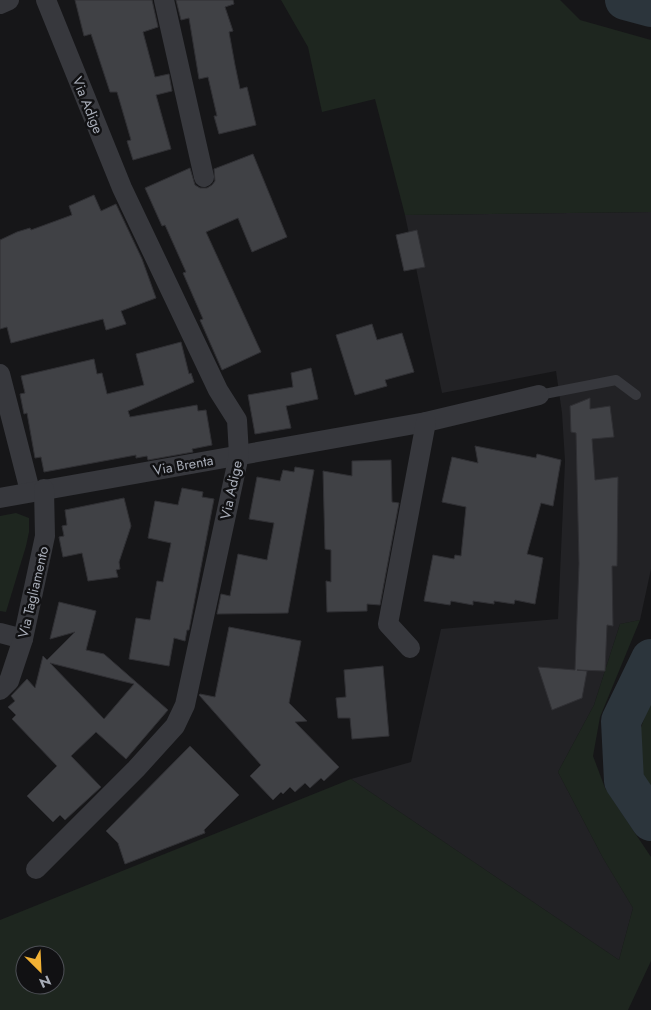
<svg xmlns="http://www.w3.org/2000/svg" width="651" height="1010" font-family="Jost,sans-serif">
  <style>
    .built { fill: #222225 }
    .green { fill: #1e261f; fill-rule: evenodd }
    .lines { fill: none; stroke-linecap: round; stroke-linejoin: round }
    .river { stroke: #2c353c; stroke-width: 40 }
    .building { fill: #404145; stroke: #303034; fill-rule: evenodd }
    .service { stroke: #37383d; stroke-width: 10 }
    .minor { stroke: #37383d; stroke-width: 20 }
    .labels { text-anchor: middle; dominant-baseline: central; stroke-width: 5; stroke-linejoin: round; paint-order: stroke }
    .street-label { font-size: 14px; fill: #a8adb8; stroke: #111113 }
  </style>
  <rect width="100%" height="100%" fill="#161618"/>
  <polygon class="built" points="651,212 651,569 640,620 620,624 594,705 558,772 603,858 633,908 619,960 351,779 411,762 441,629 558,619 565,461 562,413 556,371 442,393 405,215"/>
  <g class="green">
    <polygon points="281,0 560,0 580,20 651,40 651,212 405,215 375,99 322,112 308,47"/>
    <polygon points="16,513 29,518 29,532 26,546 6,612 0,611 0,516"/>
    <path d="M 640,620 L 600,717 L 593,756 L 605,788 L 651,857 L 651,961 L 628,1010 L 0,1010 L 0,920 L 351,779 L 619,960 L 633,908 L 603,858 L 558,772 L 594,705 L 620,624 ZM 25,955 L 55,955 L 55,985 L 25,985 Z"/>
    <polygon points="651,700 651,794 631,755"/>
  </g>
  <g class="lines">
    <g class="river">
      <polyline points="625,0 651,7"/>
      <polyline points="651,659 621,721 624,781 651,821"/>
    </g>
  </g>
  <g class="building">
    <polygon points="75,0 152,0 158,27 143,32 155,77 169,74 172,91 156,95 171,149 133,160 127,141 131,140 117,92 110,92 91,34 84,36"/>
    <polygon points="176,0 233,0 234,4 225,7 233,31 229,32 235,65 240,89 247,87 256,125 219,134 214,116 217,116 208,77 199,79 189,18 181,20"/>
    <polygon points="253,154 287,237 252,252 238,218 206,232 261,352 222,370 200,320 203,319 183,273 186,272 165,225 162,226 145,188 190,168 195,185 200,188 207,188 212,185 215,181 214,169"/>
    <polygon points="94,195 101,211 116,204 142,259 156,298 121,311 126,324 106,330 103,319 11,343 7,327 0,329 0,240 17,232 30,228 31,230 72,215 69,206"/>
    <polygon points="417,230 425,267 404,271 396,235"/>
    <polygon points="372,324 377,340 402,333 414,372 385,380 387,386 355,395 336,335"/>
    <polygon points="181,342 189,374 191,373 194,382 128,411 130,417 197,405 198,411 206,410 212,445 192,449 193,452 148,460 147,456 136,458 136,455 44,472 41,457 35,458 27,413 24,414 20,394 25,393 21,376 94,359 97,374 102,373 107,394 144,385 136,354"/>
    <polygon points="311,368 318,399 286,406 291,428 255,434 248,395 293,387 291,373"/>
    <polygon points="590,398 590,409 610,406 614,437 592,439 595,480 618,477 617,566 612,566 613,626 607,625 605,671 577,670 587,671 582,698 552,710 538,667 575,670 579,564 576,433 571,432 570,406"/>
    <polygon points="475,446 536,458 537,454 561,460 553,506 541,503 527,554 543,558 535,604 515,600 514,604 494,601 494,604 473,601 473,605 451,601 450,605 424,601 433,555 454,559 455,555 461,556 466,507 442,502 452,457 478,463"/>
    <polygon points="391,460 392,502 399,503 380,605 367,604 367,611 327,612 326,581 331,582 331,550 325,549 323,471 352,476 352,461"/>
    <polygon points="295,467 314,470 288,613 217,614 221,594 230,596 238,554 267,560 274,523 249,519 257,477 280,481 283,470 294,472"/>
    <polygon points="182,488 203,492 202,497 214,499 189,630 187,630 185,641 174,638 169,666 129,659 136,618 150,620 157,581 163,582 171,543 148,538 155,501 178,505"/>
    <polygon points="124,498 131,526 119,562 120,569 116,570 118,577 88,581 82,553 63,557 59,537 64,536 62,526 67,525 65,510"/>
    <path d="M 59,602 L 96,611 L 86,650 L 104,654 L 168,710 L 126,759 L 96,732 L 71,756 L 101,787 L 65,820 L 60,815 L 53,822 L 27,796 L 57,766 L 12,719 L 16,715 L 8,707 L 15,701 L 11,696 L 27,679 L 35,688 L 43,656 L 47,660 L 75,632 L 50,639 ZM 50,663 L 134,684 L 104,719 Z"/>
    <polygon points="229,627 301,641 289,703 307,721 295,722 339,767 324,781 321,778 310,788 305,783 295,792 290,787 283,794 281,792 273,800 250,776 261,765 199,695 200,694 215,697"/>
    <polygon points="383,666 389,736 352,739 350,718 338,718 336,698 346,697 344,670"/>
    <polygon points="190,746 239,795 204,830 205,833 125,864 118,843 106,831"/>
  </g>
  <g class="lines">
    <polyline class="service" points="539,395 616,380 636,395"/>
    <g class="minor">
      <polyline points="164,0 204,177"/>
      <polyline points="0,4 9,0"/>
      <polyline points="0,374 30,491"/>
      <polyline points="0,498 426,422 539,395"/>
      <polyline points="0,633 23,639"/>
      <polyline points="410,648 388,624 426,422"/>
      <polyline points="0,690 9,681 23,639 45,536 44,489"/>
      <polyline points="36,869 136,769 175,726 185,705 239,455 237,420 218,390 122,188 46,0"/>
    </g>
  </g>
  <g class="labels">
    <g class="street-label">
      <text transform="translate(88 105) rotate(68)">Via Adige</text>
      <text transform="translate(183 465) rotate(-10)">Via Brenta</text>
      <text transform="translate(231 490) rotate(-78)">Via Adige</text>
      <text transform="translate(33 592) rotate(-77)">Via Tagliamento</text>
    </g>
  </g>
  <g transform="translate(40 970) rotate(156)"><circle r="24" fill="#111113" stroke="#4d4f55"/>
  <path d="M0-4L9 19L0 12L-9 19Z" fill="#f2b134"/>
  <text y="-8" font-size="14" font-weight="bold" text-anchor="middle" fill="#a8adb8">N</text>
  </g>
</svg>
